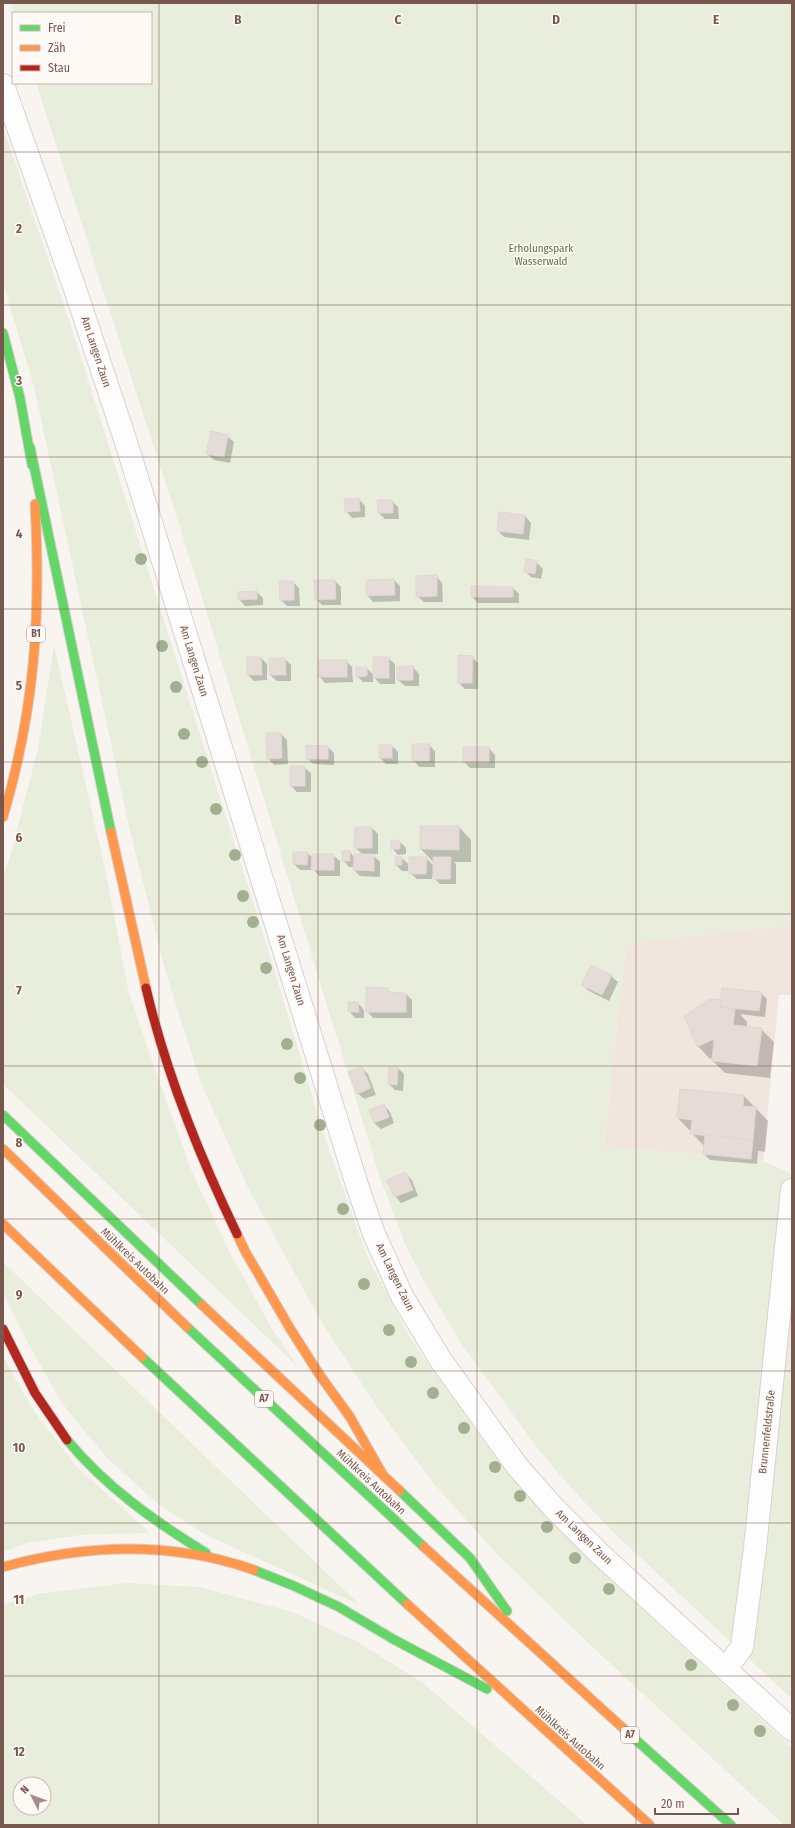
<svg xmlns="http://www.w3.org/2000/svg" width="795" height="1828" font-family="'Fira Sans Condensed',sans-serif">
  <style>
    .residential { fill: #f1e6de }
    .green { fill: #e9eedc; fill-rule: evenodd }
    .shadow { fill: #0003 }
    .building { fill: #e5dcd7; stroke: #e1d7d2 }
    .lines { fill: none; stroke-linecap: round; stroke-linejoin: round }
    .street-casing { stroke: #d8d1ce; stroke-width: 24 }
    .fast-casing { stroke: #dad0cc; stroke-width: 11 }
    .slow-casing { stroke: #dad0cc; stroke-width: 11 }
    .jam-casing { stroke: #dad0cc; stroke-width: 11 }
    .street { stroke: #fefdfd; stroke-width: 22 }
    .fast { stroke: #63d668; stroke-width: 9 }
    .slow { stroke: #ff974d; stroke-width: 9 }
    .jam { stroke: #b3261e; stroke-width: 9 }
    .tree { fill: #a2af91 }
    .grid { fill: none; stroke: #78574f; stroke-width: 1; stroke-opacity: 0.55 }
    .labels { text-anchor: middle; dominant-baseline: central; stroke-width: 3; stroke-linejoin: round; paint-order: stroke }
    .shield { fill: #fef9f4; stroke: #a08880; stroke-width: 1 }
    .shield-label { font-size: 10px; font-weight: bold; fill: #78574f }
    .park-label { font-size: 11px; fill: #5b7744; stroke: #fef9f4 }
    .street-label { font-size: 11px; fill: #78574f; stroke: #fef9f4 }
    .grid-label { font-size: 13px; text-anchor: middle; font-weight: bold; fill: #78574f; stroke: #fef9f4; stroke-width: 3; stroke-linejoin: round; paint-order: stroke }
  </style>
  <rect width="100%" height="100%" fill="#f8f4f0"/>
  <polygon class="residential" points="792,925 792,995 779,995 763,1161 604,1146 626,943"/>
  <g class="green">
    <polygon points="11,3 792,3 792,925 626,943 604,1146 763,1161 792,1174 792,1699 616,1535 571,1488 539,1450 462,1345 426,1285 406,1246 380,1178 193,568 36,83 151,83 151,13 14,13"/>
    <polygon points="3,127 70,323 270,956 322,1129 367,1256 412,1341 489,1448 553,1524 617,1586 792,1748 792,1825 784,1825 584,1639 498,1555 434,1484 377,1407 322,1323 249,1190 201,1083 165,970 129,827 34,387 3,283"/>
    <polygon points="54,645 106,873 128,989 157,1075 192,1172 230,1253 271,1327 297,1366 3,1084 3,875 9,860 38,749"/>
    <polygon points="3,1262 360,1605 204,1534 158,1504 105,1456 62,1403 29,1345 3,1294"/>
    <polygon points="3,1356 33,1410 77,1467 150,1533 80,1535 27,1543 3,1552"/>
    <path d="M 127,1583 L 200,1587 L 292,1612 L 356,1641 L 423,1683 L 587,1825 L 3,1825 L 3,1605 L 38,1594 ZM 20,1784 L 44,1784 L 44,1808 L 20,1808 Z"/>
  </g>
  <g class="shadow">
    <polygon points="227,436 234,442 230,463 214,460 207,454"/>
    <polygon points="359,499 365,506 365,517 352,518 346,511"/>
    <polygon points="378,501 392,501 398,507 399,519 385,519 379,513"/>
    <polygon points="500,514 525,516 531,523 529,540 504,537 498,531"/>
    <polygon points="536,562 543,569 541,579 531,577 525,571"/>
    <polygon points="436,576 442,583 443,602 424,602 417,596"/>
    <polygon points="394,580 400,586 400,601 373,602 367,595"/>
    <polygon points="335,581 341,587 341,605 322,605 316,599"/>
    <polygon points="293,582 299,588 300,606 287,606 281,600"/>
    <polygon points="513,588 519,594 519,603 478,603 472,597"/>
    <polygon points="257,592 263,598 263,605 245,606 239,599"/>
    <polygon points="472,657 478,663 478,689 465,689 459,683"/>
    <polygon points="261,658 267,664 267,680 254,681 248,675"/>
    <polygon points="388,658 395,664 395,684 380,684 373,676 373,682 363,682 357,676 366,668 374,675"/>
    <polygon points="285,659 291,665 291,681 277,681 270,675 270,660"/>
    <polygon points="346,661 352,667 353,682 325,683 319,676"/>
    <polygon points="413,667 419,674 419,686 405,686 398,680"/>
    <polygon points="281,734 287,740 288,764 274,765 268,758"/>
    <polygon points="429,745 435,751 435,767 419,767 413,760"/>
    <polygon points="392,746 398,752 398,764 386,764 380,758"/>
    <polygon points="328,747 334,753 334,765 313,764 307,758"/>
    <polygon points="489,748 495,755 495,768 470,768 464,762"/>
    <polygon points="304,767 311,773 311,792 297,792 291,786"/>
    <polygon points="421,827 459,827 471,840 471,862 454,862 456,864 456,884 440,884 432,876 432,879 417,879 410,873 426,858 434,866 433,862 421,849"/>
    <polygon points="372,828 378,834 378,854 372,854 380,862 380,877 360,876 354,870 354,867 349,867 343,860 343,852 350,852 354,857 363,855 355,847"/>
    <polygon points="400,842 406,848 406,854 398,855 392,848"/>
    <polygon points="307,853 313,858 333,855 340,861 340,876 319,876 314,870 300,870 294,864"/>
    <polygon points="402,858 408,864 408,871 402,871 396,865"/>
    <polygon points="611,976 618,982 609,1001 589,991 582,985"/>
    <polygon points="387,989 392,994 406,994 412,1000 412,1018 373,1018 367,1011"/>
    <polygon points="761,993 767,999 765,1017 740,1014 747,1022 747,1028 761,1029 774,1042 770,1078 725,1073 713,1061 713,1058 710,1059 698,1046 720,1001"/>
    <polygon points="358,1003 364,1010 364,1018 355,1018 349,1011"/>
    <polygon points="362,1068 368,1074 376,1095 364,1099 357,1093"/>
    <polygon points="390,1068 398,1068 404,1074 403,1091 395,1090 389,1084"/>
    <polygon points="744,1096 768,1121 765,1152 758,1151 757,1164 710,1160 704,1154 704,1146 678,1118"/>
    <polygon points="384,1105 390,1112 394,1123 381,1129 374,1123"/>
    <polygon points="406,1174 412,1180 418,1196 401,1203 395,1196"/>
  </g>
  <g class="building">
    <polygon points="211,431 228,435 224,457 206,454"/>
    <polygon points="359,498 360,511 345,512 344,499"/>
    <polygon points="377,500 393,500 393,513 378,513"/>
    <polygon points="499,512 525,515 523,534 497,531"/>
    <polygon points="526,559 537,561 535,574 524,572"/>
    <polygon points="437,575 437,596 416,597 416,576"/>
    <polygon points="394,579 395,595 366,596 366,580"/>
    <polygon points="314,580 335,580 336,599 315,600"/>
    <polygon points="279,581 294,581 294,600 280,600"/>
    <polygon points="471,586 513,587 513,597 471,597"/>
    <polygon points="257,591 257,599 238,600 238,592"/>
    <polygon points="458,655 473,656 472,683 458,683"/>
    <polygon points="247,657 261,657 262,675 247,675"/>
    <rect x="373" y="657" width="16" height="21"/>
    <polygon points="285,658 286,675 270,675 269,659"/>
    <rect x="318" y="660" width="29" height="17"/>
    <polygon points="413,666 413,680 397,680 397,667"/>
    <polygon points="356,667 367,667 367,676 356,677"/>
    <polygon points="266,733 281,733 282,758 267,759"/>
    <polygon points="412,744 430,744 429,761 412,761"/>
    <polygon points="306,745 328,746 328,759 306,759"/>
    <rect x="379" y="745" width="13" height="13"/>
    <rect x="463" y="747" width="26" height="15"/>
    <rect x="290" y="766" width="15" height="20"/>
    <polygon points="420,826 459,826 459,850 420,849"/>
    <polygon points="355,827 372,827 372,848 354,848"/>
    <polygon points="391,840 400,841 400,849 391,849"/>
    <rect x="342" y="851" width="8" height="10"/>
    <polygon points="293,852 308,852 307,865 293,864"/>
    <polygon points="312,854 334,854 334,870 311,870"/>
    <polygon points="354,854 374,854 374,871 353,870"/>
    <polygon points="395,856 402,857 402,865 395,865"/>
    <polygon points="409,857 427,857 426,874 409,874"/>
    <polygon points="433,857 451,857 450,879 433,879"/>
    <polygon points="591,965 612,975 602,995 581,985"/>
    <polygon points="366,987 388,988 387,1012 366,1012"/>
    <polygon points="722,988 762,992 759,1011 720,1007"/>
    <polygon points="387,992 406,993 406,1012 387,1012"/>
    <polygon points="710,999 721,1000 720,1007 735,1009 733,1025 762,1028 757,1066 712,1061 714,1039 697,1047 684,1016"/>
    <polygon points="348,1002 358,1002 359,1012 348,1012"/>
    <polygon points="362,1067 371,1088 357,1094 348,1072"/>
    <polygon points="389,1067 398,1067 397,1085 388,1084"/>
    <polygon points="680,1089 744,1095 743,1106 756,1107 753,1140 690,1134 692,1120 677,1118"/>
    <polygon points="384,1104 389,1117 374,1123 369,1110"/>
    <polygon points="705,1135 753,1140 751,1159 703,1154"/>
    <polygon points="406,1172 413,1190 394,1197 387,1180"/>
  </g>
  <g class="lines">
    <defs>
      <g id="street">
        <polyline points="3,85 74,286 125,439 357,1185 374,1234 402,1296 440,1359 517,1466 553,1507 600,1554 792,1730"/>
        <polyline points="727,1668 742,1647 755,1548 792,1190"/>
      </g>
      <g id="fast">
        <polyline points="3,333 20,398 32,465"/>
        <polyline points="30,447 111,832"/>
        <polyline points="3,1115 202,1305"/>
        <polyline points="187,1327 424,1547"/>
        <polyline points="142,1357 407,1604"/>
        <path d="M 67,1440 C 106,1487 154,1521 206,1553"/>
        <polyline points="400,1491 470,1558 507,1611"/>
        <polyline points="254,1570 294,1586 339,1607 393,1639 487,1689"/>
        <polyline points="635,1739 731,1825"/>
      </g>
      <g id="slow">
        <path d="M 3,817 C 35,709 41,616 35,504"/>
        <polyline points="111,832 146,988"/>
        <polyline points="3,1149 187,1327"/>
        <polyline points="3,1224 142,1357"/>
        <polyline points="237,1234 245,1251 291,1330 319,1374 350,1417 383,1475"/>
        <polyline points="202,1305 400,1491"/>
        <polyline points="424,1547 635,1739"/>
        <path d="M 3,1567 C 87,1544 171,1541 254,1570"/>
        <polyline points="407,1604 650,1825"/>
      </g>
      <g id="jam">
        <path d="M 146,988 C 166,1074 199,1155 237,1234"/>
        <polyline points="3,1329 35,1393 67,1440"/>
      </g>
    </defs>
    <use href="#street" class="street-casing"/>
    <use href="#fast" class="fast-casing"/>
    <use href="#slow" class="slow-casing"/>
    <use href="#jam" class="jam-casing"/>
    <use href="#street" class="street"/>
    <use href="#fast" class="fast"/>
    <use href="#slow" class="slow"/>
    <use href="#jam" class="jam"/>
  </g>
  <g class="tree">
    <circle cx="141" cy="559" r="6"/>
    <circle cx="162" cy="646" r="6"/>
    <circle cx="176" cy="687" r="6"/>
    <circle cx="184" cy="734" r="6"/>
    <circle cx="202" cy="762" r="6"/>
    <circle cx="216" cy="809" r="6"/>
    <circle cx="235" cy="855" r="6"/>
    <circle cx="243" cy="896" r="6"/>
    <circle cx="253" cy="922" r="6"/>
    <circle cx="266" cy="968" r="6"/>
    <circle cx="287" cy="1044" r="6"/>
    <circle cx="300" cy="1078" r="6"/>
    <circle cx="320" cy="1125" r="6"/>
    <circle cx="343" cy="1209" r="6"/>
    <circle cx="364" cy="1284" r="6"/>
    <circle cx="389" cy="1330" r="6"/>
    <circle cx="411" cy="1362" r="6"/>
    <circle cx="433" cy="1393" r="6"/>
    <circle cx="464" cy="1428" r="6"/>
    <circle cx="495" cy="1467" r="6"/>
    <circle cx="520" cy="1496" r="6"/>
    <circle cx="547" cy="1527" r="6"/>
    <circle cx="575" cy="1558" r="6"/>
    <circle cx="609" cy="1589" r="6"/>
    <circle cx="691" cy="1665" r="6"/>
    <circle cx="733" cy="1705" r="6"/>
    <circle cx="760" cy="1731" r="6"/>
  </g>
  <path class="grid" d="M 159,3 L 159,1825M 318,3 L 318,1825M 477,3 L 477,1825M 636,3 L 636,1825M 3,152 L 792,152M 3,305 L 792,305M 3,457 L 792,457M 3,609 L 792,609M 3,762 L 792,762M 3,914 L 792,914M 3,1066 L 792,1066M 3,1219 L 792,1219M 3,1371 L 792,1371M 3,1523 L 792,1523M 3,1676 L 792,1676"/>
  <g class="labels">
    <g class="shield">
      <rect x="27" y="626" width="18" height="16" rx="3"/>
      <rect x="255" y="1391" width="18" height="16" rx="3"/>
      <rect x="621" y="1727" width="18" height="16" rx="3"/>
    </g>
    <g class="shield-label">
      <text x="36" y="634">B1</text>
      <text x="264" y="1399">A7</text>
      <text x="630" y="1735">A7</text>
    </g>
    <g class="park-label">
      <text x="541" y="248">Erholungspark<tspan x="541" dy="13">Wasserwald</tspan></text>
    </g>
    <g class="street-label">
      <text transform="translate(96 352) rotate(72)">Am Langen Zaun</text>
      <text transform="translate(194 661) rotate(73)">Am Langen Zaun</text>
      <text transform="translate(291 970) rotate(73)">Am Langen Zaun</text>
      <text transform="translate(135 1261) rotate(44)">Mühlkreis Autobahn</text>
      <text transform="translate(395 1277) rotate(64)">Am Langen Zaun</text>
      <text transform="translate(767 1432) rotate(-84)">Brunnenfeldstraße</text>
      <text transform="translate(371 1482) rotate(43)">Mühlkreis Autobahn</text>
      <text transform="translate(584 1537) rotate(44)">Am Langen Zaun</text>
      <text transform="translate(570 1738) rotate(42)">Mühlkreis Autobahn</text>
    </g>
  </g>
  <g class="grid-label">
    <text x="238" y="24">B</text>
    <text x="398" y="24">C</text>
    <text x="556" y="24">D</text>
    <text x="716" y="24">E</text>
    <text x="19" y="233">2</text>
    <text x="19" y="385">3</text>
    <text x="19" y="538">4</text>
    <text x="19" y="690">5</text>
    <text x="19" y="842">6</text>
    <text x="19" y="995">7</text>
    <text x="19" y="1147">8</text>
    <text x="19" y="1299">9</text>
    <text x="19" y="1452">10</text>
    <text x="19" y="1604">11</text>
    <text x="19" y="1756">12</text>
  </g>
  <rect width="795" height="1828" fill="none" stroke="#78574f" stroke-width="8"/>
  <rect x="12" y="12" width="140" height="72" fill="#fef9f4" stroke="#c8b8b2"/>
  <rect x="20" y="25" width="20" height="6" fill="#63d668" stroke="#c8b8b2"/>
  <text x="48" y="32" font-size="12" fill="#78574f">Frei</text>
  <rect x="20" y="45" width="20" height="6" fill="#ff974d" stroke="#c8b8b2"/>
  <text x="48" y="52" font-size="12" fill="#78574f">Zäh</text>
  <rect x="20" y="65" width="20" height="6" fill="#b3261e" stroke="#c8b8b2"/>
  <text x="48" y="72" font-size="12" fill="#78574f">Stau</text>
  <g transform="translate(32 1796) rotate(312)"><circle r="19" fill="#fef9f4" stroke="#c8b8b2"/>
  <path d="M0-3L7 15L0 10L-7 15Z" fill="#a58e87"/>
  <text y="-6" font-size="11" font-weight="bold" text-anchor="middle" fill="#78574f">N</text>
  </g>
  <path d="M655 1808v6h83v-6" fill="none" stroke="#78574f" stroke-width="2"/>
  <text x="661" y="1808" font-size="12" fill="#78574f" stroke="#fef9f4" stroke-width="3" paint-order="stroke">20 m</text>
</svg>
